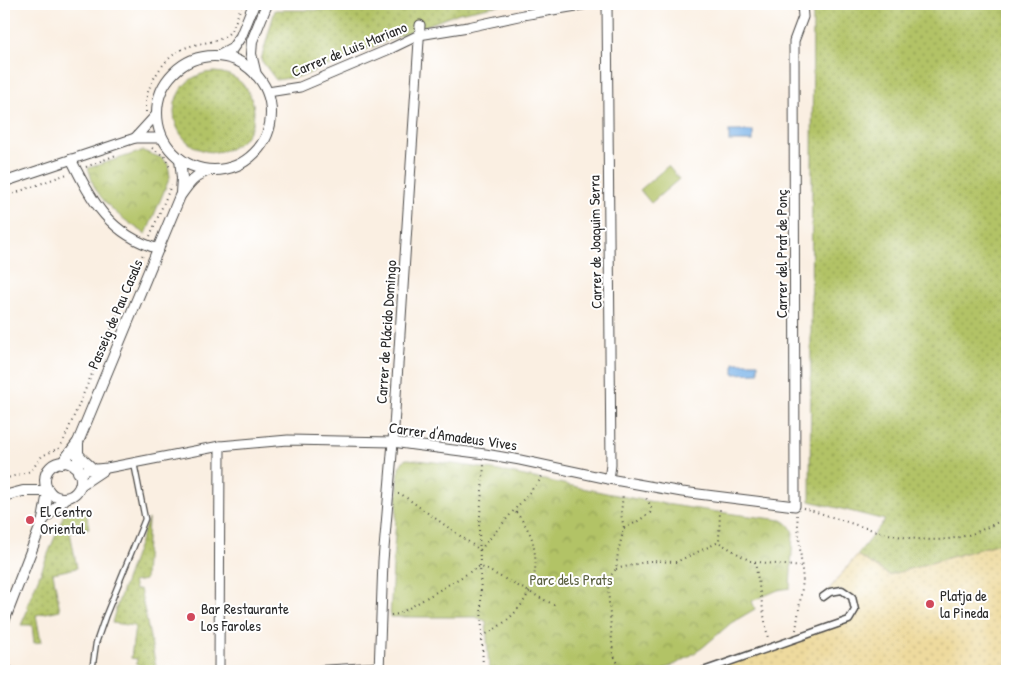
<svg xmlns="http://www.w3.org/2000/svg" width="1011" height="675" font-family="'Patrick Hand',sans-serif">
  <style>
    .grass { fill: url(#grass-dots); stroke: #6e7748 }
    .sand { fill: url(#sand-dots); stroke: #8c8264 }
    .park { fill: url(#park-crowns); stroke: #6e7748 }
    .pitch { fill: #b2c366; stroke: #6e7748 }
    .water { fill: #77b1e8; stroke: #516e8a }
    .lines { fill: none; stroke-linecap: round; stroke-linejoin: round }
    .service-casing { stroke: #4a4846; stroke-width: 7 }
    .pedestrian-casing { stroke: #4a4846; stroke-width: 9 }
    .minor-casing { stroke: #4a4846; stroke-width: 11 }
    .tertiary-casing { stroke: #4a4846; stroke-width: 12 }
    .path { stroke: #4a4846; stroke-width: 2; stroke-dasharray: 1 4; stroke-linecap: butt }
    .service { stroke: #fff; stroke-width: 4.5 }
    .pedestrian { stroke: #fff; stroke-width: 6 }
    .minor { stroke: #fff; stroke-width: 9 }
    .tertiary { stroke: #fff; stroke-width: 10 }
    .poi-dot { fill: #d1495b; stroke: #fff; stroke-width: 2 }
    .labels { text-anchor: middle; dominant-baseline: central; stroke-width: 4; stroke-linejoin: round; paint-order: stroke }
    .street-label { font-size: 15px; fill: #2b2b2b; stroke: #fff }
    .poi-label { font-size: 15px; fill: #2b2b2b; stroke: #fff; text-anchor: start }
    .park-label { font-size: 15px; fill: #5a6040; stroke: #fff }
  </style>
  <defs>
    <pattern id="grass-dots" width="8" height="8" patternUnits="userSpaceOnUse" patternTransform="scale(1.25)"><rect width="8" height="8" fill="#b2c366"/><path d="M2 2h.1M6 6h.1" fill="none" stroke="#919f54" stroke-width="1.8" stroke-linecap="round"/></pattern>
    <pattern id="sand-dots" width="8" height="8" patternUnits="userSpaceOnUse" patternTransform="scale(1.25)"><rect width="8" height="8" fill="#eeda9e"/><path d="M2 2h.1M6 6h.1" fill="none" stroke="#cb8" stroke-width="1.8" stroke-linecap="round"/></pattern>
    <pattern id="park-crowns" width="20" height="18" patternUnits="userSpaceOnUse" patternTransform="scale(1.25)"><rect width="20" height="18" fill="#b2c366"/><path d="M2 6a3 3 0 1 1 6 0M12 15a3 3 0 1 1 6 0" fill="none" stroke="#919f54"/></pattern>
  </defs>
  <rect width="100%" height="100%" fill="#fff"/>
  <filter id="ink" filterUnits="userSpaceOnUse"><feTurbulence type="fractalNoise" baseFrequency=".02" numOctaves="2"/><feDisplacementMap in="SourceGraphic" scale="10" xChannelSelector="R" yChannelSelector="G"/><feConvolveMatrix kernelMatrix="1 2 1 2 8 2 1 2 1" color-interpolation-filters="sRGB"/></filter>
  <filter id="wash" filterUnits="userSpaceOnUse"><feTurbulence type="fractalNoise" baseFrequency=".0096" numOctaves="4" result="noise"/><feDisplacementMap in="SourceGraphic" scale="20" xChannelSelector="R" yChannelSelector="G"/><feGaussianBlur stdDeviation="1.12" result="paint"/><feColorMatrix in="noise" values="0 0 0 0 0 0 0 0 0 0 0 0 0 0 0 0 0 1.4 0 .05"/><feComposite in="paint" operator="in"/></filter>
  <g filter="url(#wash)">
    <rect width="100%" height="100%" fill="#faefe2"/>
    <g class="grass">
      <polygon points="335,4 504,4 459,13 404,34 303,76 276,80 261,60 275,10 335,10"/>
      <polygon points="813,4 1007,4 1007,541 889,575 857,555 885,520 810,501"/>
      <circle cx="214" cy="112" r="40"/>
      <polygon points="85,507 89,528 70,532 77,568 53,573 60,610 36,615 41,642 34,643 32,625 21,625 28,609 27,606 65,512"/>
      <polygon points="148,519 145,580 133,582 135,590 140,589 157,671 137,664 137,659 131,658 135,626 112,623 116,608"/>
    </g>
    <polygon class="sand" points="1007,541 1007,671 703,671 849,620 855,610 851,597 842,590 823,597 857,555 889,575"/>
    <g class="park">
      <path d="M 143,151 L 162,158 L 168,164 L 170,177 L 146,234 C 127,222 109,210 96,190 C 92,184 91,175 88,168 Z"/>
      <path d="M 407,459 C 419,460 432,462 445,463 C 499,469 552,482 606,493 C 664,505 723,513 782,520 C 788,523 791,527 793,533 L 790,588 L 778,590 L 752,601 L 755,609 L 731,623 L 702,648 L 682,661 L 660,671 L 489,671 L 486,621 L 476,617 L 390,617 L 399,467 L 404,460 Z"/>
    </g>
    <polygon class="pitch" points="668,166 679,179 651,203 640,190"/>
    <g class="water">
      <rect x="729" y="131" width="24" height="10"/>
      <polygon points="734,363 758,363 758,373 734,374"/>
    </g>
  </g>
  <g filter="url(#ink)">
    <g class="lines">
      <defs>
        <polyline id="service" points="92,671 96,643 105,617 145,519 134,463"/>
        <polyline id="pedestrian" points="703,671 849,620 855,610 852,597 842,590 830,592 823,597"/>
        <g id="minor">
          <polyline points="607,4 611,465 609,479"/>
          <polyline points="268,92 300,87 392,48 419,35 468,27 523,15 588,4"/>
          <polyline points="156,115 135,138 162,138"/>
          <path d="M 71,159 C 92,202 110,235 159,249"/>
          <polyline points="4,182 135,138"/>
          <polyline points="77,452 83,459 95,470"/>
          <polyline points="80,474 86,470 107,468 220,446 288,440 393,442 414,445 485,454 520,460 609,479 682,492 795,506 794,41 803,17 802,4"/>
          <polyline points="80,486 104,470"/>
          <polyline points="4,669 9,671"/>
          <polyline points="219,671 220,446"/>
          <polyline points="310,671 379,667"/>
          <polyline points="379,671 383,561 393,442 420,25"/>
        </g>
        <g id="tertiary">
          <circle cx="214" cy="113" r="57"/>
          <polyline points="219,56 232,49 241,36 254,4"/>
          <polyline points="256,75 251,54 252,41 267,4"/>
          <polyline points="180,159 182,178 181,193"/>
          <polyline points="78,442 78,472"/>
          <circle cx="63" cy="480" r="18"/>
          <path d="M 62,463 L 78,442 L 180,196 C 189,183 194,176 209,170"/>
          <polyline points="4,496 23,491 49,491"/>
          <polyline points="43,520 66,498"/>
          <polyline points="4,621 43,520 47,498 50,493"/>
        </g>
      </defs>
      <use href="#service" class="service-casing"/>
      <use href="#pedestrian" class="pedestrian-casing"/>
      <use href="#minor" class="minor-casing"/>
      <use href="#tertiary" class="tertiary-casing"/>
      <g class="path">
        <path d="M 146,112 C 146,104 146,96 149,89 C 157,69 172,50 194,45 C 206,42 217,42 227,35 C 235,28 238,13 242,4"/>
        <polyline points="152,148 165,157 170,168"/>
        <polyline points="86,167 116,155"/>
        <polyline points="4,197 67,174"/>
        <polyline points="150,236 168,193 171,185"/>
        <polyline points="4,479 31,471 42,456 59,448 63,442 143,254"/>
        <polyline points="398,494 401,494 480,550 540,480 542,476"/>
        <path d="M 803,508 C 856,523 913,551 968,535 C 982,531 995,523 1007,518"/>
        <path d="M 624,528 L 635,523 L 650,513 C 653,508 649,503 646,498"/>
        <polyline points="720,543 750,561 802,567"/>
        <polyline points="755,562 768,639"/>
        <polyline points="616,569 649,561 676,562 719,542 720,509"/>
        <polyline points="391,615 399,614 480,566 556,606"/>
        <polyline points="796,630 803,581 797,515"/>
        <path d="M 482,636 C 514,621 539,592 535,555 C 534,547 533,539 529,532 C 525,524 520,517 514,510"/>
        <polyline points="483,671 479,528 484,465"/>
        <polyline points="606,671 619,667"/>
        <polyline points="622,671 613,654 609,603 608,579 616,569 618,552 624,528 621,514 623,494"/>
      </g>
      <use href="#service" class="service"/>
      <use href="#pedestrian" class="pedestrian"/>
      <use href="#minor" class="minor"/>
      <use href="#tertiary" class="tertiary"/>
    </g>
  </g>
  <g class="poi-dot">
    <circle cx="30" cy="520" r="5"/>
    <circle cx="930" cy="604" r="5"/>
    <circle cx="191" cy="617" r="5"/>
  </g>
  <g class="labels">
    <g class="street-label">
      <text transform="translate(349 49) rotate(-22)">Carrer de Luis Mariano</text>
      <text transform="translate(595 242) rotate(-91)">Carrer de Joaquim Serra</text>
      <text transform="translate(781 254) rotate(-90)">Carrer del Prat de Ponç</text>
      <text transform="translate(115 314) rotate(-67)">Passeig de Pau Casals</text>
      <text transform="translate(386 332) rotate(-86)">Carrer de Plácido Domingo</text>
      <text transform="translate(453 436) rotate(8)">Carrer d'Amadeus Vives</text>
    </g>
    <g class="poi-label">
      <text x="40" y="511">El Centro<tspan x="40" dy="17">Oriental</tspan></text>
      <text x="940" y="595">Platja de<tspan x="940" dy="17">la Pineda</tspan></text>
      <text x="201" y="608">Bar Restaurante<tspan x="201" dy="17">Los Faroles</tspan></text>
    </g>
    <g class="park-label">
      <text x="571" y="579">Parc dels Prats</text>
    </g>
  </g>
  <rect width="1011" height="675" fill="none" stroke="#fff" stroke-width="20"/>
</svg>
